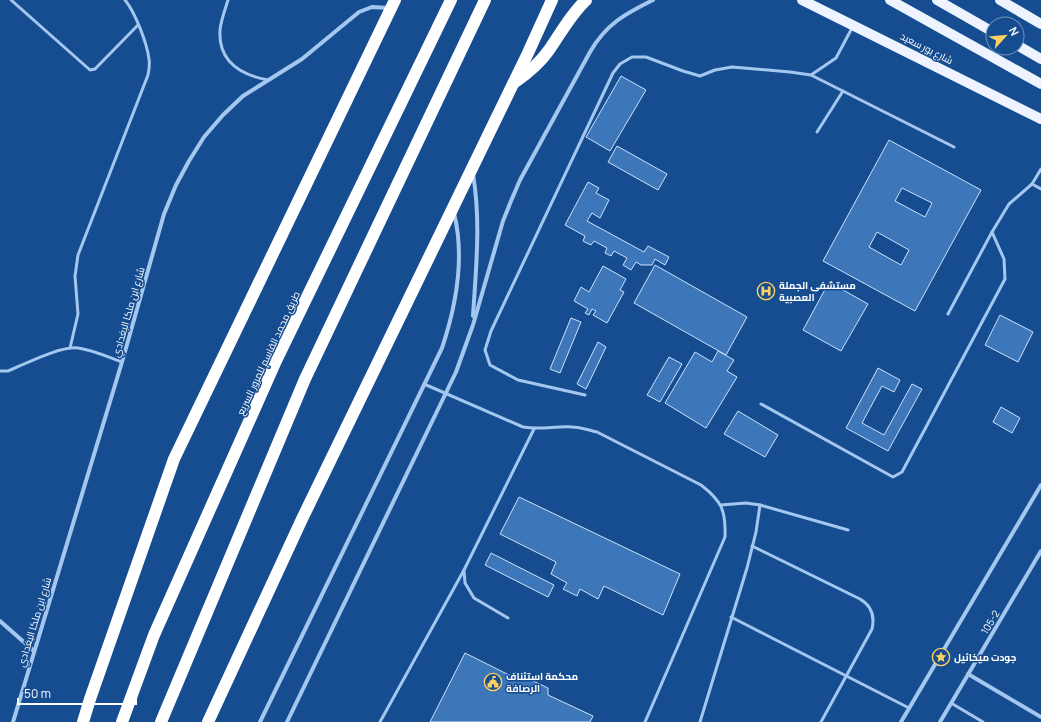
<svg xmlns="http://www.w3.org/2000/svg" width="1041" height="722" font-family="Manrope,Cairo,sans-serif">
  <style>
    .building { fill: #3e77b9; stroke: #cbe1fc; fill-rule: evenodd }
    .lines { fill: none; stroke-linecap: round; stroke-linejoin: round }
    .lane { stroke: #a4c7f0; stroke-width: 3 }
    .street { stroke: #a4c7f0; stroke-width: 4 }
    .primary { stroke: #edf4ff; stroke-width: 10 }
    .highway { stroke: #fff; stroke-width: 12 }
    .labels { text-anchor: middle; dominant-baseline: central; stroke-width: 3; stroke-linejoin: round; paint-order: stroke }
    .street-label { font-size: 10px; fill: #fff; stroke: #164d91 }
    .poi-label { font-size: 10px; font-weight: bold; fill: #fff; stroke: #164d91; text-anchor: start }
  </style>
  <rect width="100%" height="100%" fill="#164d91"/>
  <g class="building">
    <polygon points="621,76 646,90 610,151 586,137"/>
    <path d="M 889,140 L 981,190 L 915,311 L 823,261 ZM 902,188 L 932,203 L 925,217 L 895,201 ZM 877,232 L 909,250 L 901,265 L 869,247 Z"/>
    <polygon points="617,146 667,174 658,190 608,162"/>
    <polygon points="588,182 599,188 596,193 609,200 600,218 592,213 587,221 644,252 648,246 669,257 665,265 655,259 652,265 641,265 636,262 631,270 623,265 627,258 614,251 611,256 605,253 607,248 594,241 591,245 583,241 585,236 565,225"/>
    <polygon points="655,265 747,317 726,355 634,303"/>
    <polygon points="603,266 626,279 620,290 624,292 607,323 593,315 596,311 592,309 589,315 585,313 588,309 574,301 581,287 589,292"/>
    <polygon points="829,282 868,304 841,351 803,330"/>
    <polygon points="1000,315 1033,332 1018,362 985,345"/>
    <polygon points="571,318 581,322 560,373 550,369"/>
    <polygon points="598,342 606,347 586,389 577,384"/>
    <polygon points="718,351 734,360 727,371 737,377 706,428 665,403 695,352 712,362"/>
    <polygon points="669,357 682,364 660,402 647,395"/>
    <polygon points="878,368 900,380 894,392 882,386 862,423 884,435 912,384 922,389 888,451 846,428"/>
    <polygon points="1001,407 1020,418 1012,433 993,422"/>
    <polygon points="738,411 778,435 765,457 724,434"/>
    <polygon points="519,497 680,574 663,615 604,586 598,599 580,589 577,596 563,589 567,583 551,574 556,562 500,534"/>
    <polygon points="491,553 554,585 548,597 485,565"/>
    <polygon points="465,653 511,676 514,672 548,688 548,695 593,716 590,722 430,722"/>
  </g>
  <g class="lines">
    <g class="lane">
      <polyline points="11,0 90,70 95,69 138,25"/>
      <path d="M 228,0 C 225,10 221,20 220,30 C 218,62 241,75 268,80"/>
      <polyline points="811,75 954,147"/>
      <polyline points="817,132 843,91"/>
      <polyline points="1032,184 1041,189"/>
      <polyline points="948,314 992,232 1009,204 1032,184 1041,169"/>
      <path d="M 70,348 L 78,314 L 75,276 L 78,255 L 148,75 C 149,70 150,64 149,59 C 147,43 135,12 125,0"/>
      <path d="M 0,371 L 8,371 C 25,364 60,346 78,348 C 93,350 108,357 122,362"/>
      <path d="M 424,384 L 523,427 C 540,430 555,426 572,427 C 580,427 588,430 597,432 L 701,485 C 722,501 726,511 725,537 L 645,722"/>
      <polyline points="585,395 518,380 490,365 485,350 491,331 613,73 620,64 632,57 646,57 683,71 700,76 715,70 732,67 790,72 811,75 836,58 852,28"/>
      <polyline points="761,404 893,477 902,472 1005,279 1004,259 992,232"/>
      <polyline points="721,505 746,503 760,505 848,530"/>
      <path d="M 752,546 L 860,599 C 872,606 875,616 872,629 L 821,722"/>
      <polyline points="731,617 909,708"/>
      <polyline points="508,618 474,598 465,583 464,570 534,429"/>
      <polyline points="951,703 983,722"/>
      <polyline points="380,722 464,570"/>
      <polyline points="700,722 747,568 756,532 760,505"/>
    </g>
    <g class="street">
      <path d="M 473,316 C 476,269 481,221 473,174"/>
      <polyline points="0,621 34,651"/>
      <polyline points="968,674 1041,717"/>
      <polyline points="13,722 122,362 164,214 176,185 189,161 204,137 223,115 243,96 302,59 359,12 372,7 389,8"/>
      <path d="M 260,722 L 442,348 C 456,306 465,257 454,213"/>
      <path d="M 287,722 L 456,372 L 473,325 L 503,221 L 511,201 L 520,180 L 590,52 C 606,24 625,14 653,0"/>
      <polyline points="901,722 1041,485"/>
      <polyline points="940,722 1041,551"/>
    </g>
    <g class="primary">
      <polyline points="802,0 1041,119"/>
      <polyline points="890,0 1041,84"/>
      <polyline points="937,0 993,32"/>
      <polyline points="1000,0 1041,24"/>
      <polyline points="1017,45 1041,59"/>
    </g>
    <g class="highway">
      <path d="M 515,82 C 528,73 540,63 549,50 C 561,33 570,15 586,0"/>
      <polyline points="83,722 90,699 174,459 395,0"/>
      <polyline points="122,722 154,635 275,363 451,0"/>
      <polyline points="161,722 305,379 485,0"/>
      <polyline points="208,722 302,519 528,53 552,0"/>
    </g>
  </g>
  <defs>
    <symbol id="hospital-ring" viewBox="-11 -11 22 22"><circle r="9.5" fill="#164d91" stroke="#ffd163" stroke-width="1.5"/><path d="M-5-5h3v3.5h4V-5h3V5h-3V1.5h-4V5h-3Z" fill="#ffd163"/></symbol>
    <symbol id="sight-ring" viewBox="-11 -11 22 22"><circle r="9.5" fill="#164d91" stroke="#ffd163" stroke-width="1.5"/><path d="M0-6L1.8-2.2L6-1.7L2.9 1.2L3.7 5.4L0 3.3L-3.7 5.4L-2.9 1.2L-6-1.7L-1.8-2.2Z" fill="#ffd163"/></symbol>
    <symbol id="civic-ring" viewBox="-11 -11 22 22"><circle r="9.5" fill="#164d91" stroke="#ffd163" stroke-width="1.5"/><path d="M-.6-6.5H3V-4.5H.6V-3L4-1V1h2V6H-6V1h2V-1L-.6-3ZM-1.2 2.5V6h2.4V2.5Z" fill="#ffd163"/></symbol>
  </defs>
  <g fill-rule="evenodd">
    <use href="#hospital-ring" x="756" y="281" width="20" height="20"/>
    <use href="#sight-ring" x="931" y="647" width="20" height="20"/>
    <use href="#civic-ring" x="483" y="672" width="20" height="20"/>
  </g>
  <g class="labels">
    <g class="street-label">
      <text transform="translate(927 48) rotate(27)">شارع بور سعيد</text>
      <text transform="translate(128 312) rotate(-74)">شارع ابن ملكا البغدادي</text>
      <text transform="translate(268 353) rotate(-65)">طريق محمد القاسم للمرور السريع</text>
      <text transform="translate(34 622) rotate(-73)">شارع ابن ملكا البغدادي</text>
      <text transform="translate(990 622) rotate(-59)">105-2</text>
    </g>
    <g class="poi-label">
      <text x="779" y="285">مستشفى الجملة<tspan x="779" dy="12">العصبية</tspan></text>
      <text x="954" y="657">جودت ميخائيل</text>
      <text x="506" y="676">محكمة استئناف<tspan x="506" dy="12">الرصافة</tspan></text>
    </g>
  </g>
  <g transform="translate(1005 36) rotate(63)"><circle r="19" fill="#164d91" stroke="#7394bd"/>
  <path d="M0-3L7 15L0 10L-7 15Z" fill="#ffd163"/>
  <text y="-6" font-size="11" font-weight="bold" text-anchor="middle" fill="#ffffff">N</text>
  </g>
  <path d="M18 698v6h118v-6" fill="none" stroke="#ffffff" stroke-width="2"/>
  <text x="24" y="698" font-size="12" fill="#ffffff" stroke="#164d91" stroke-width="3" paint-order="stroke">50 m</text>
</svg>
